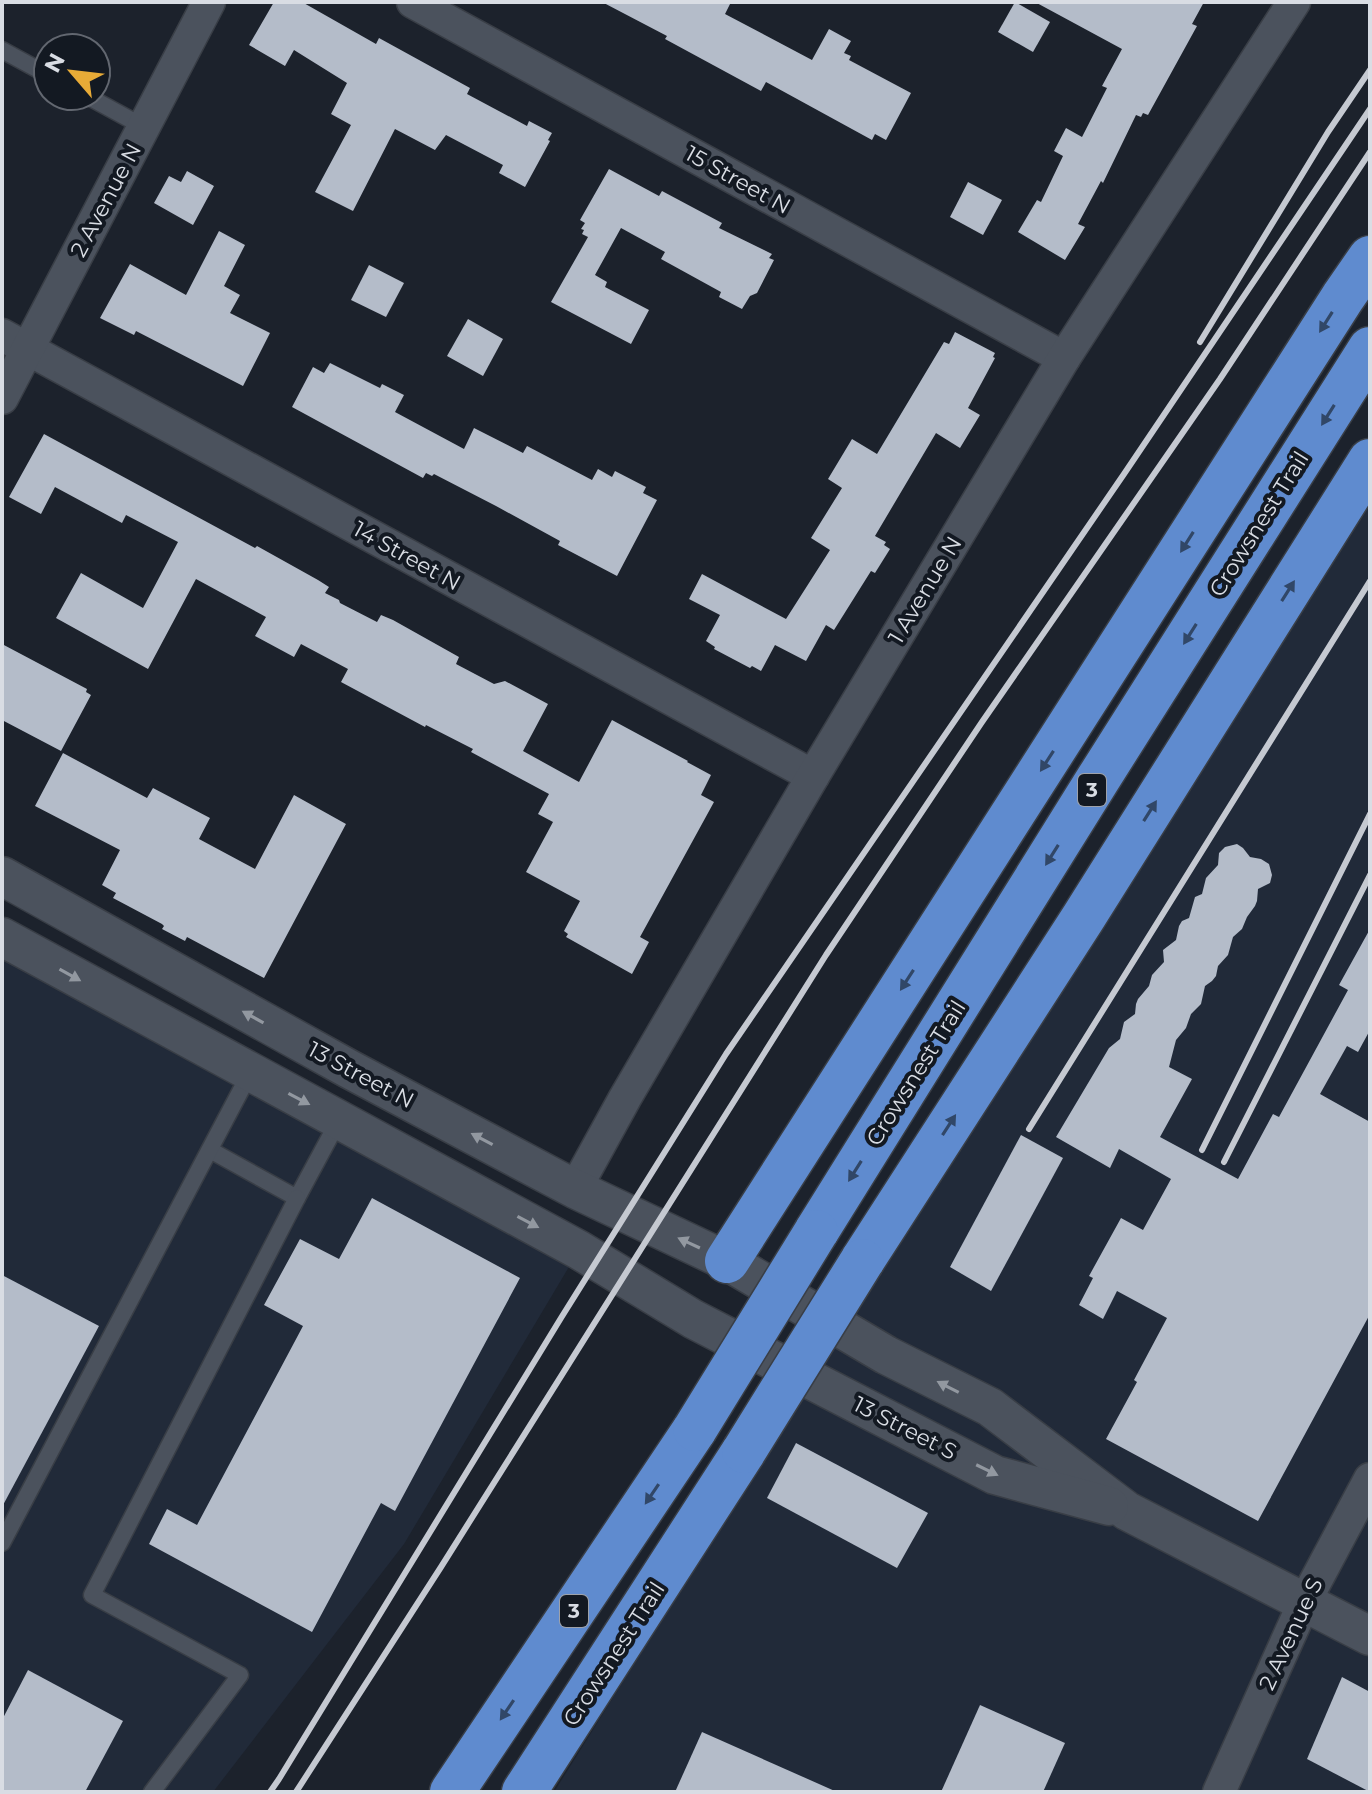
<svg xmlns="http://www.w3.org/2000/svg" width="1372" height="1794" font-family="Montserrat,sans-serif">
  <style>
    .built { fill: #212a39 }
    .building { fill: #b4bcc9 }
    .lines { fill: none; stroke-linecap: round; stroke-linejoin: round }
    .service-casing { stroke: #393e46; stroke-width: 19 }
    .minor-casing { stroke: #393e46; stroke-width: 35 }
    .tertiary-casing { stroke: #393e46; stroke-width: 41 }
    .motorway-casing { stroke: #393e46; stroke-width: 47 }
    .service { stroke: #4b525d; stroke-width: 16 }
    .minor { stroke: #4b525d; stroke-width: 32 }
    .tertiary { stroke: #4b525d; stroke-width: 38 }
    .motorway { stroke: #5f8bcf; stroke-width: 44 }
    .rail { stroke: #c5c9d1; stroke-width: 6 }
    .motorway-bridge-casing { stroke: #393e46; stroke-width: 47; stroke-linecap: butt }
    .motorway-bridge { stroke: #5f8bcf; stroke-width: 44 }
    .oneway { fill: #314767 }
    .oneway2 { fill: #9298a0 }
    .labels { text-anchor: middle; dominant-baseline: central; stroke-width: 8; stroke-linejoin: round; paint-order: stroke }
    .shield { fill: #131922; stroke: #9ea2aa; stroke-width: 2 }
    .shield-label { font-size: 20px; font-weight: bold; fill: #d9dde4 }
    .street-label { font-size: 22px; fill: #d9dde4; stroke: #131922 }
  </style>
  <rect width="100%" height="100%" fill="#1c222c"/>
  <g class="built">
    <polygon points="1370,492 1370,1792 554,1792 1255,671"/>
    <polygon points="2,940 579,1250 404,1544 213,1792 2,1792"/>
  </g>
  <g class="building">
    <polygon points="274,2 302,2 376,44 379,38 470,88 467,94 527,126 529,121 552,133 548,140 550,141 525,187 499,173 503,165 446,135 435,150 395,129 353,211 315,192 351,125 331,114 347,83 294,50 285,66 249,45"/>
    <polygon points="602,2 731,2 725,14 812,60 829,29 851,41 844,53 851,56 849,60 911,93 886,140 875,134 872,140 766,82 761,91 665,39 667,36"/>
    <polygon points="1015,2 1050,22 1033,52 998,32"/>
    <polygon points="1035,2 1204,2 1192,24 1197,26 1148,115 1143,113 1141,117 1136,115 1103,183 1101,181 1078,224 1085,227 1065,260 1018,232 1037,200 1041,202 1063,156 1054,151 1066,128 1082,137 1107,88 1102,86 1122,49"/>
    <polygon points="609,169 659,196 662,191 722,223 719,228 772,254 769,258 774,260 757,293 750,296 742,309 719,297 721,292 661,259 665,252 621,228 595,275 607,282 605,287 649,310 631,344 551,302 588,237 582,234 584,230 581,229 585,223 580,220"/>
    <polygon points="187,171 214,186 193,225 154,203 169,176 181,182"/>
    <polygon points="968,182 1002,200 983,235 950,217"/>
    <polygon points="219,231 245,245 224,286 240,295 230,313 270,333 243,386 136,331 134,335 100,318 130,264 186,295"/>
    <polygon points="369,265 404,283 386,317 351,300"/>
    <polygon points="468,319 503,339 483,376 447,356"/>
    <polygon points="955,332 995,353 993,357 995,358 968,408 980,415 960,448 936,433 875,536 886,542 884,545 890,549 875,573 871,571 834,630 826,625 806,661 775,645 761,671 752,666 750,668 714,649 715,647 706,641 720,615 689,599 702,574 786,619 830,550 811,538 842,488 828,479 852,439 877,454 944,342 949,344"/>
    <polygon points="330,363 380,388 382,384 404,395 395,412 464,449 474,428 523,453 527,446 592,480 598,469 612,477 615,471 646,487 643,493 657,500 617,576 558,545 560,541 496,506 434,474 432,476 426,473 423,478 292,407 313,367 324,373"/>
    <polygon points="44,434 255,548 257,546 318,580 329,587 325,593 339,600 340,603 377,622 381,615 393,620 459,657 456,664 494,684 505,681 548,704 523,751 579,782 612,720 688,761 687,762 711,775 701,795 714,802 640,937 649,942 632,974 566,937 568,934 564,931 580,901 526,872 553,822 538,814 549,794 471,752 473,749 426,725 425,727 341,682 348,669 301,644 294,657 255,636 266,617 196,579 148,669 56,618 81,573 143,608 178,542 126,515 122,523 55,487 41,514 9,497"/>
    <polygon points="2,644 87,689 86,692 91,695 61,751 2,720"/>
    <polygon points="63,753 147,798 153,788 210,818 199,839 255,869 294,795 346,824 264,978 187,937 185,941 162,929 164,926 162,924 113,898 116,893 102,885 120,850 35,806"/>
    <polygon points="1237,844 1243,848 1250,857 1261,859 1269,864 1272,875 1270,883 1258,889 1257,901 1255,906 1247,917 1242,929 1233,937 1228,955 1218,966 1216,976 1212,981 1205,986 1201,1004 1191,1014 1186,1028 1176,1040 1169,1067 1192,1079 1160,1137 1238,1179 1273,1114 1279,1117 1348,990 1339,985 1370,929 1370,1030 1358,1052 1347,1046 1320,1094 1370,1122 1370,1314 1258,1521 1106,1439 1137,1382 1134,1380 1167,1318 1117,1291 1103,1319 1079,1305 1093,1278 1089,1276 1121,1218 1143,1230 1171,1179 1119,1149 1110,1168 1056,1137 1109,1048 1120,1039 1124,1022 1135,1014 1136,1004 1138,999 1149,986 1152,975 1164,962 1163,950 1176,940 1179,926 1182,921 1189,918 1195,897 1202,894 1206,878 1218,865 1219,853 1225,847"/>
    <polygon points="1021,1135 1063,1158 991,1291 950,1267"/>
    <polygon points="372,1198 520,1278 395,1511 381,1503 312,1632 149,1544 167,1509 197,1525 303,1326 264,1305 300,1239 339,1259"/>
    <polygon points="2,1275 99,1326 2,1507"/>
    <polygon points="796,1443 928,1513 897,1568 767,1498"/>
    <polygon points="28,1670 123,1721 85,1792 2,1792 2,1720"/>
    <polygon points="1342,1677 1370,1692 1370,1792 1307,1759"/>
    <polygon points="980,1705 1065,1743 1043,1792 941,1792"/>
    <polygon points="702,1732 837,1792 675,1792"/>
  </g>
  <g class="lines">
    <defs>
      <g id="service">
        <polyline points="2,50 48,75"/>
        <polyline points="87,96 144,127"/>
        <polyline points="210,1150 297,1198 339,1120"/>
        <polyline points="2,1543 250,1073"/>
        <polyline points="152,1792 240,1675 92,1595 297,1198"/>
      </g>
      <g id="minor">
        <polyline points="413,2 1064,358"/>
        <polyline points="2,335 813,776"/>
        <polyline points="2,398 209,2"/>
        <polyline points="575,1189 625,1098 813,776 1064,358 1294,2"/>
        <polyline points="1219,1792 1304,1603 1370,1479"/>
      </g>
      <g id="tertiary">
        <polyline points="2,876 349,1069 575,1189 727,1261 886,1355 990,1407 1127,1511 1370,1636"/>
        <polyline points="2,937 579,1250 693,1319 995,1475 1109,1506"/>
      </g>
      <g id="motorway">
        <polyline points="816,1232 1098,779 1370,349"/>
        <polyline points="727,1261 1343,297 1370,258"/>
        <polyline points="862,1261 1083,918 1370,461"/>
        <polyline points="452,1792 695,1429"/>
        <polyline points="524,1792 744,1451"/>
      </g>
    </defs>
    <use href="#service" class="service-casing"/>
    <use href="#minor" class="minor-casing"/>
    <use href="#tertiary" class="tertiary-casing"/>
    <use href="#motorway" class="motorway-casing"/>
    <use href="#service" class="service"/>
    <use href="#minor" class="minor"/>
    <use href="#tertiary" class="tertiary"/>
    <use href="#motorway" class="motorway"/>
    <g class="rail">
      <polyline points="1200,342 1328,132 1370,70"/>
      <polyline points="1029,1129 1370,581"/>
      <polyline points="1202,1150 1370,814"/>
      <polyline points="1224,1162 1370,875"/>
      <polyline points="270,1792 279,1779 561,1318 726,1054 1124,474 1370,109"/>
      <polyline points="296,1792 441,1567 826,955 982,722 1220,379 1370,152"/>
    </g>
    <defs>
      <g id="motorway-bridge">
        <polyline points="695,1429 816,1232"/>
        <polyline points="744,1451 862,1261"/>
      </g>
    </defs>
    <use href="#motorway-bridge" class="motorway-bridge-casing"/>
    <use href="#motorway-bridge" class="motorway-bridge"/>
  </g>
  <defs><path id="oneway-solid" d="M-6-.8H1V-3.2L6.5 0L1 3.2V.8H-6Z" transform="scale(2)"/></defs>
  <g class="oneway">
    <use href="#oneway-solid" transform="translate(1326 322) rotate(122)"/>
    <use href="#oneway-solid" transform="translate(1328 415) rotate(122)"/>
    <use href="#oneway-solid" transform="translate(1187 542) rotate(122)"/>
    <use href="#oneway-solid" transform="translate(1288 591) rotate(-58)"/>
    <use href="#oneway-solid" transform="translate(1190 634) rotate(122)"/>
    <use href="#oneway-solid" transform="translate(1047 761) rotate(123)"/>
    <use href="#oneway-solid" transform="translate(1150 811) rotate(-58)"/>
    <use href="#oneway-solid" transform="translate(1052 855) rotate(122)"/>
    <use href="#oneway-solid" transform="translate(907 980) rotate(123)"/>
    <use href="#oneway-solid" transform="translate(949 1125) rotate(-57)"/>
    <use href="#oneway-solid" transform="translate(855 1171) rotate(122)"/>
    <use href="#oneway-solid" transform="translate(652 1494) rotate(124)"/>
    <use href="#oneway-solid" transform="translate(507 1710) rotate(124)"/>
  </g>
  <g class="oneway2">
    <use href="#oneway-solid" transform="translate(70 975) rotate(29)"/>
    <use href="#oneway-solid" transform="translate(253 1017) rotate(-151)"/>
    <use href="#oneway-solid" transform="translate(299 1099) rotate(28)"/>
    <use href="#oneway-solid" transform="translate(482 1139) rotate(-152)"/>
    <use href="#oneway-solid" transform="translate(528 1222) rotate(28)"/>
    <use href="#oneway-solid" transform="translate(689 1243) rotate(-155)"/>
    <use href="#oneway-solid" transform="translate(948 1387) rotate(-153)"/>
    <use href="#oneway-solid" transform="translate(987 1470) rotate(26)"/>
  </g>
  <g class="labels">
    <g class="shield">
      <rect x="1078" y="774" width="28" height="32" rx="6"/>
      <rect x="560" y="1595" width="28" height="32" rx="6"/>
    </g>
    <g class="shield-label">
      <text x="1092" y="790">3</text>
      <text x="574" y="1611">3</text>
    </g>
    <g class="street-label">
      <text transform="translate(738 180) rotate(29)">15 Street N</text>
      <text transform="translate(106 200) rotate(-62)">2 Avenue N</text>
      <text transform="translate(1259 524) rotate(-58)">Crowsnest Trail</text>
      <text transform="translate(407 556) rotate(29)">14 Street N</text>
      <text transform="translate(925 590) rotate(-59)">1 Avenue N</text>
      <text transform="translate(916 1073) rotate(-58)">Crowsnest Trail</text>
      <text transform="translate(361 1075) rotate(28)">13 Street N</text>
      <text transform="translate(905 1428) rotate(27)">13 Street S</text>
      <text transform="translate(1291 1634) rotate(-65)">2 Avenue S</text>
      <text transform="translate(614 1654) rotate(-57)">Crowsnest Trail</text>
    </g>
  </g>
  <rect width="1372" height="1794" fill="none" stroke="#d9dde4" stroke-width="8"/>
  <g transform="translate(72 72) rotate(298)"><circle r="38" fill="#131922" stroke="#626770" stroke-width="2"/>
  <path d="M0-6L14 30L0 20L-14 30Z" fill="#e8ab37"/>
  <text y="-12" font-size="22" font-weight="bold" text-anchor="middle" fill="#d9dde4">N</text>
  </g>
</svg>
